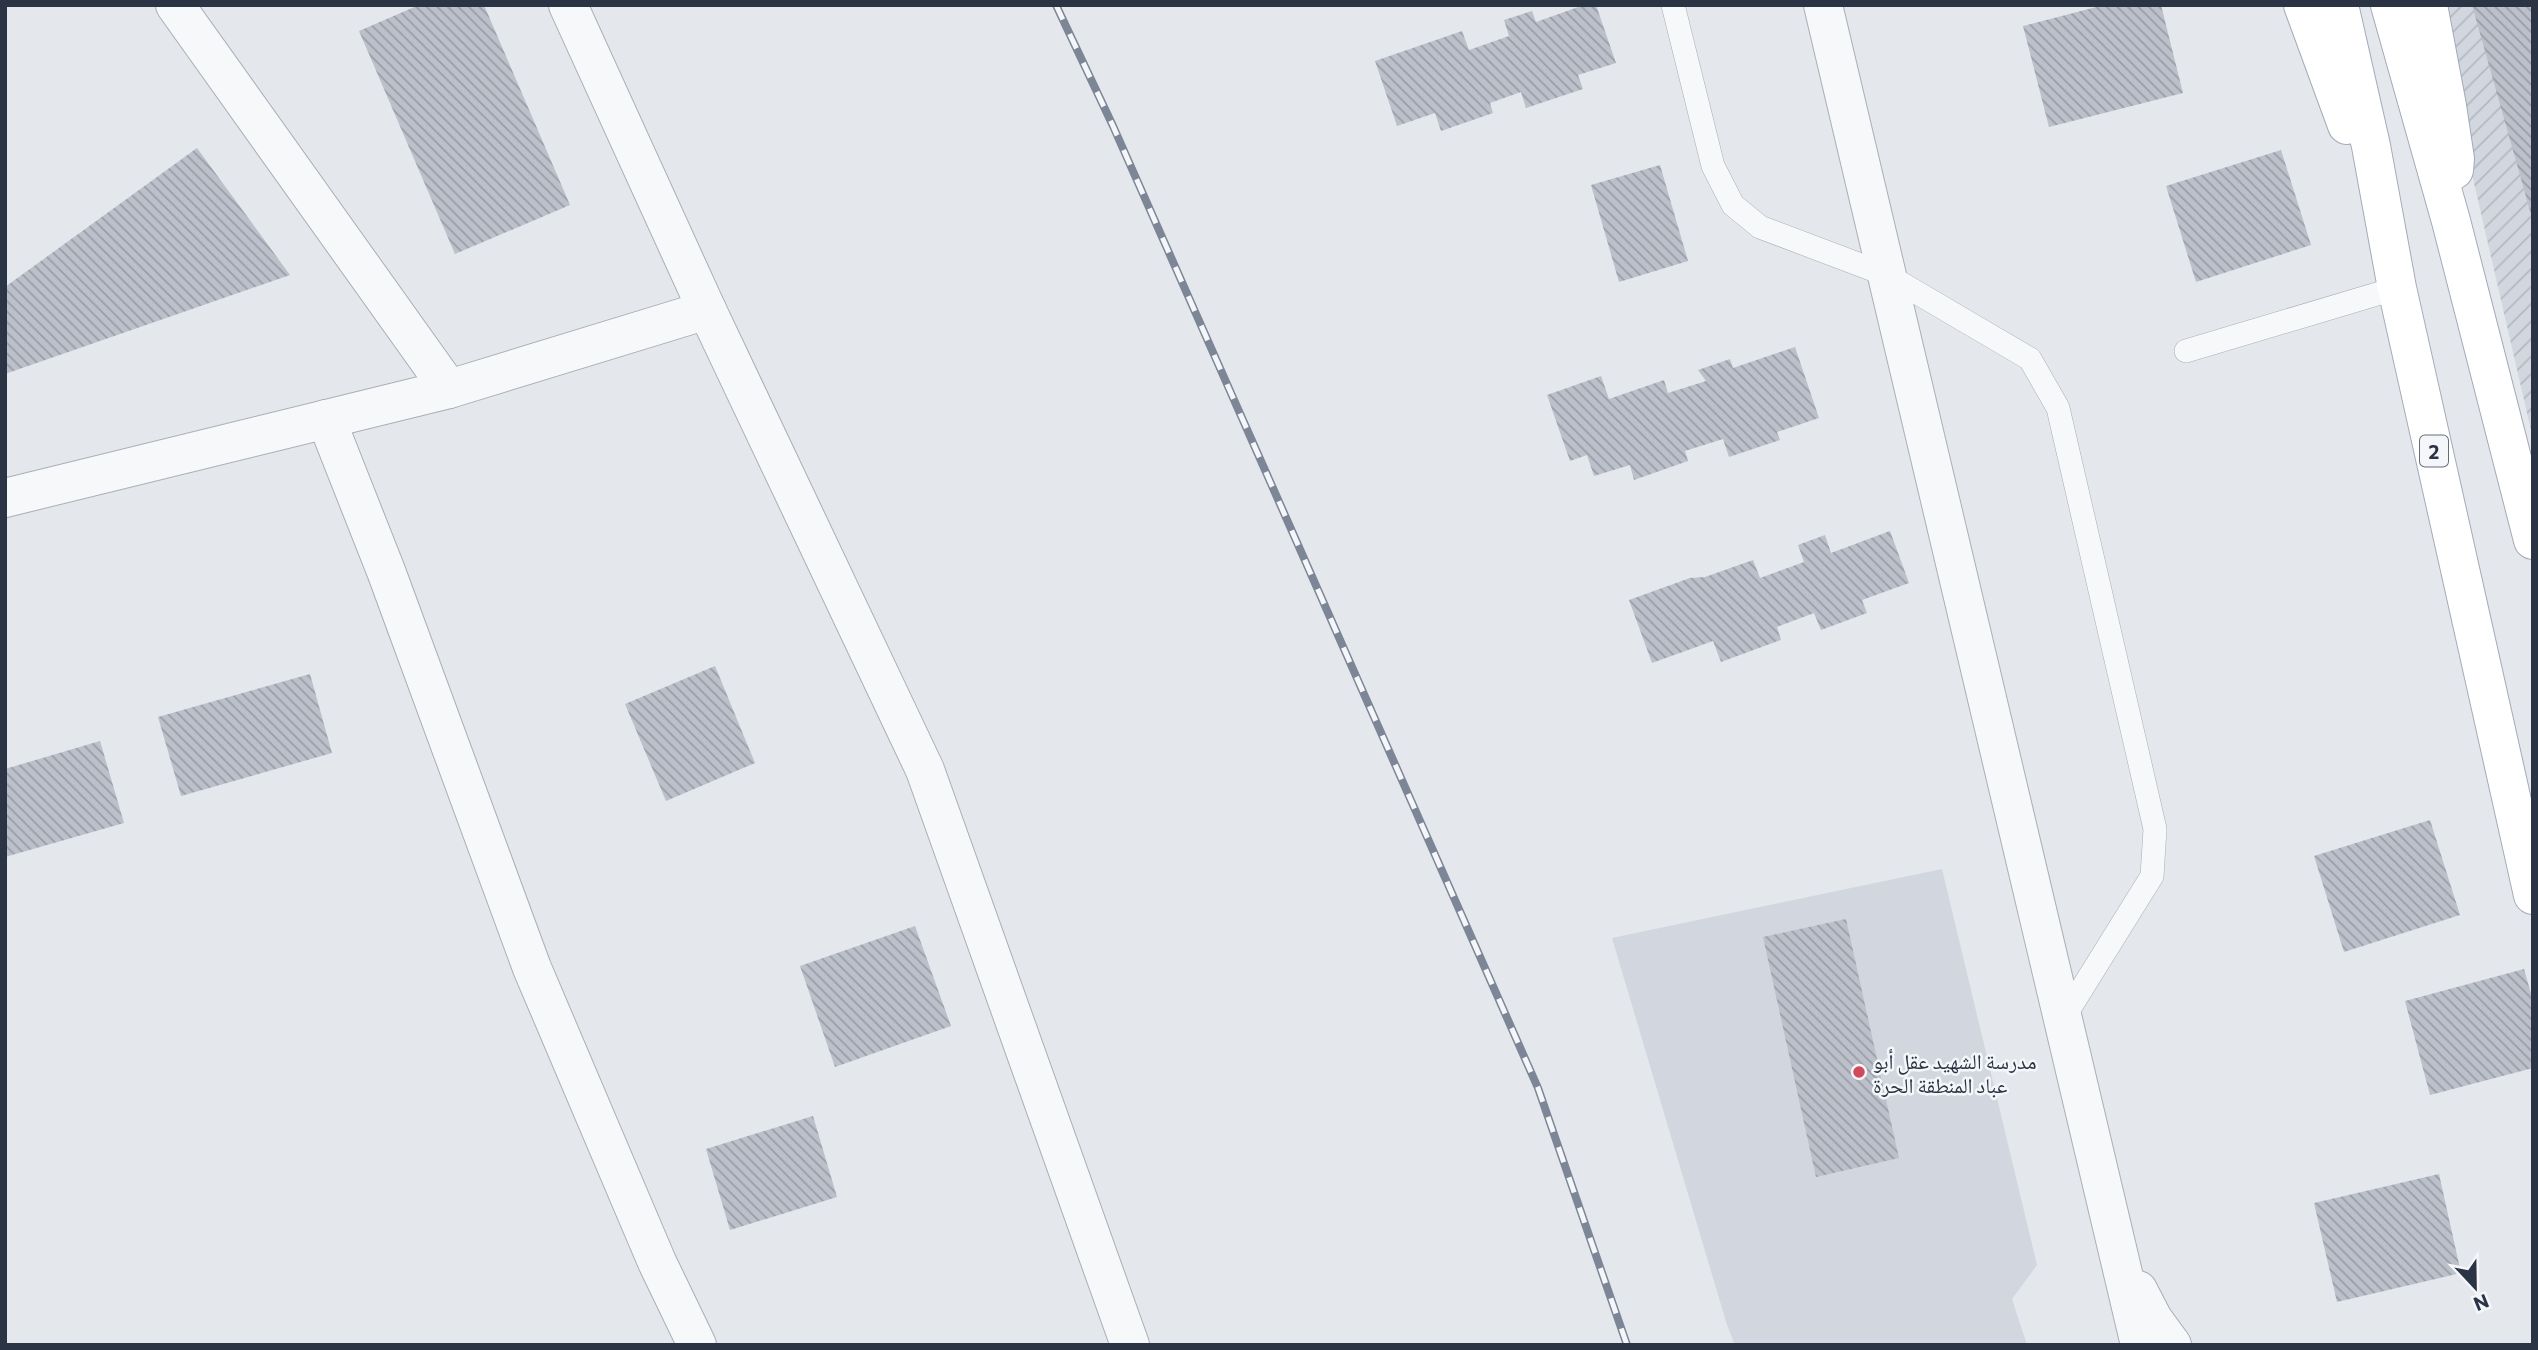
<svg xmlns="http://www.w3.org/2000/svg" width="2538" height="1350" font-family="Commissioner,'Noto Naskh Arabic',sans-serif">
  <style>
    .built { fill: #d2d6de }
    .industrial { fill: url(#industrial-furrows) }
    .building { fill: url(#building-back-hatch) }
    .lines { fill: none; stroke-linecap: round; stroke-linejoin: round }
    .service-casing { stroke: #a9aeb7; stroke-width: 24 }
    .minor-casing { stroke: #a9aeb7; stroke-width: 40 }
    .primary-casing { stroke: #a3abb8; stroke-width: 40 }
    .service { stroke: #f7f8fa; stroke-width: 23 }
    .minor { stroke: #f7f8fa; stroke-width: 38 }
    .primary { stroke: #fff; stroke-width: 38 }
    .rail-casing { stroke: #7d8696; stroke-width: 8 }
    .rail { stroke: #f4f6f9; stroke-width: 5; stroke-dasharray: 16; stroke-linecap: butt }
    .poi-dot { fill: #d1495b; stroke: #f4f6f9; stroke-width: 2.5 }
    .labels { text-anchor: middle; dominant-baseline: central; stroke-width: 5; stroke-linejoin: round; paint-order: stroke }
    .shield { fill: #f4f6f9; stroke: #676e7b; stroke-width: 2 }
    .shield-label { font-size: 19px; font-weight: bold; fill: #2b3445 }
    .poi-label { font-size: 21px; fill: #2b3445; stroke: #f4f6f9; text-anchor: start }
  </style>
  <defs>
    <pattern id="industrial-furrows" width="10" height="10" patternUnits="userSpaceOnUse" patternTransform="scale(1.75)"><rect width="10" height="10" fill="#d2d6de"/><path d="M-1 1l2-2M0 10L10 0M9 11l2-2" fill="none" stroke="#b4b8c0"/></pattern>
    <pattern id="building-back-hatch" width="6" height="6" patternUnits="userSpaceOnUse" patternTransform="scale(1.75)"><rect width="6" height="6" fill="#bbc0ca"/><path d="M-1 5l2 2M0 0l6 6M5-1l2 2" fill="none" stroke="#989da6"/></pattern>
  </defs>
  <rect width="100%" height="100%" fill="#e4e7ec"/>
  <polygon class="built" points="1942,869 2037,1265 2012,1299 2027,1345 1735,1345 1727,1325 1612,938"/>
  <polygon class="industrial" points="2433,5 2533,5 2533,439"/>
  <g class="building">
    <polygon points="419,5 484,5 570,205 455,254 359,31"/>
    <polygon points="1584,5 1596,5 1616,63 1578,75 1583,89 1526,108 1521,92 1490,103 1493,113 1441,131 1435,113 1397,126 1375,61 1462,31 1469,50 1509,36 1504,20 1532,11 1536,22"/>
    <polygon points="2104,5 2161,5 2183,93 2049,127 2023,26"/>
    <polygon points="2472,5 2533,5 2533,217 2532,218"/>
    <polygon points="197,148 290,275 5,374 5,287"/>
    <polygon points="2281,150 2311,245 2196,282 2166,186"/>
    <polygon points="1660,165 1688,261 1619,282 1591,185"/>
    <polygon points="1795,347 1819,418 1777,432 1780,440 1729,457 1723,439 1685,451 1688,461 1634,480 1630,465 1594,476 1587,455 1570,461 1547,395 1601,376 1609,399 1664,380 1668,393 1706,381 1698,370 1730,359 1733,368"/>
    <polygon points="1890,531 1909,583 1862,600 1867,613 1821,630 1814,613 1777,627 1781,640 1721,662 1713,641 1652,663 1629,600 1690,578 1705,577 1753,560 1760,578 1804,562 1798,545 1825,535 1831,553"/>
    <polygon points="715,666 755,763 666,801 625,704"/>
    <polygon points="310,674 332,753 181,796 158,717"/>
    <polygon points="100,741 124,823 5,857 5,769"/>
    <polygon points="2430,820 2460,915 2344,952 2314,856"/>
    <polygon points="1846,919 1899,1158 1816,1177 1763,937"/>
    <polygon points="915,926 951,1026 835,1067 800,966"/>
    <polygon points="2524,969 2533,1001 2533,1068 2430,1095 2405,1001"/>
    <polygon points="813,1116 837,1197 730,1230 706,1149"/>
    <polygon points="2439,1174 2461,1273 2337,1302 2314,1203"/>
  </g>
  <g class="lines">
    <defs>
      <g id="service">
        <polyline points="1673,5 1713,166 1733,205 1760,227 1887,275 2030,359 2058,408 2155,829 2152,876 2063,1019"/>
        <polyline points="2186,351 2397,288"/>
      </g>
      <g id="minor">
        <polyline points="175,5 449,389"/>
        <polyline points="568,5 707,310 925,770 1130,1345"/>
        <polyline points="1823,5 2140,1345"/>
        <polyline points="326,419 386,571 532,968 657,1262 697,1345"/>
        <polyline points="5,498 449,389 707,310"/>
        <polyline points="2138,1290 2153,1319 2172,1345"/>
      </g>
      <g id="primary">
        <polyline points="2303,5 2347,125"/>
        <polyline points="2339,5 2371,146 2397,288 2533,895"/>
        <polyline points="2390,5 2451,221 2533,540"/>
        <polyline points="2428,5 2447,106 2455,159 2454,170"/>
      </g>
    </defs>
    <use href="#service" class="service-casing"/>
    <use href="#minor" class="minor-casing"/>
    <use href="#primary" class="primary-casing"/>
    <use href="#service" class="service"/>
    <use href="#minor" class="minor"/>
    <use href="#primary" class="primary"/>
    <defs>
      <polyline id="rail" points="1056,5 1113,126 1538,1088 1627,1345"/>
    </defs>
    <use href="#rail" class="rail-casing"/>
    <use href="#rail" class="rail"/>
  </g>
  <circle class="poi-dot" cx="1859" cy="1072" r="7"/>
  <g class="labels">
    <rect class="shield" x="2420" y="435.5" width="28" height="31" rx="5"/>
    <g class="shield-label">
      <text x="2434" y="451">2</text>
    </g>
    <g class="poi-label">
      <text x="1873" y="1060">مدرسة الشهيد عقل أبو<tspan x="1873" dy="24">عباد المنطقة الحرة</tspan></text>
    </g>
  </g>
  <rect width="2538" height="1350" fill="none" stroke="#2b3445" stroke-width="14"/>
  <g transform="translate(2475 1287) rotate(158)" stroke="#f4f6f9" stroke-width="5" paint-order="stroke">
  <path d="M0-5L12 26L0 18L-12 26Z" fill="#2b3445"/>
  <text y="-10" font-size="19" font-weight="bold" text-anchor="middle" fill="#2b3445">N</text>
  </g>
</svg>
